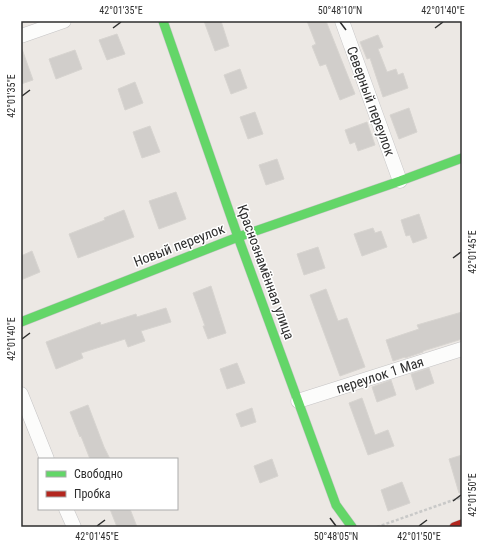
<svg xmlns="http://www.w3.org/2000/svg" width="483" height="548" font-family="'Roboto Condensed',sans-serif">
  <style>
    .building { fill: #d1cecb; stroke: #d7d4d0 }
    .lines { fill: none; stroke-linecap: round; stroke-linejoin: round }
    .street-casing { stroke: #c5c4c5; stroke-width: 15 }
    .fast-casing { stroke: #c5c4c5; stroke-width: 10 }
    .jam-casing { stroke: #c5c4c5; stroke-width: 10 }
    .path { stroke: #c9c9c8; stroke-width: 2.5; stroke-dasharray: 3 2; stroke-linecap: butt }
    .street { stroke: #fcfcfb; stroke-width: 14 }
    .fast { stroke: #63d668; stroke-width: 9 }
    .jam { stroke: #b3261e; stroke-width: 9 }
    .ticks { fill: none; stroke: #2e2e2e; stroke-width: 1.5 }
    .labels { text-anchor: middle; dominant-baseline: central; stroke-width: 3; stroke-linejoin: round; paint-order: stroke }
    .street-label { font-size: 14px; fill: #2e2e2e; stroke: #fff }
    .neatline { fill: none; stroke: #2e2e2e; stroke-width: 1.5 }
    .ticks-label { font-size: 10px; text-anchor: middle; fill: #2e2e2e }
  </style>
  <rect width="100%" height="100%" fill="#ece8e4"/>
  <g class="building">
    <polygon points="204,21 221,21 229,46 215,51"/>
    <polygon points="307,21 326,21 355,94 340,100 326,64 320,66 312,46 316,44"/>
    <polygon points="117,34 125,54 107,60 99,40"/>
    <polygon points="378,35 383,47 378,49 387,72 396,69 398,75 403,73 408,88 383,97 370,58 367,59 360,42"/>
    <polygon points="22,49 33,80 21,84 21,50"/>
    <polygon points="75,50 82,69 56,79 49,59"/>
    <polygon points="240,69 247,88 231,94 224,75"/>
    <polygon points="135,82 143,103 125,110 118,89"/>
    <polygon points="409,108 417,132 399,139 390,115"/>
    <polygon points="255,112 263,134 248,139 240,117"/>
    <polygon points="367,122 375,145 358,151 355,142 350,144 345,130"/>
    <polygon points="150,126 160,152 142,158 133,132"/>
    <polygon points="277,159 284,179 266,185 259,165"/>
    <polygon points="176,192 186,219 159,229 149,201"/>
    <polygon points="124,210 134,237 78,258 69,234 105,220 104,218"/>
    <polygon points="419,214 427,238 413,243 410,235 406,236 401,220"/>
    <polygon points="373,228 375,233 381,231 387,247 362,256 354,234"/>
    <polygon points="318,247 325,268 304,275 297,254"/>
    <polygon points="32,251 40,272 21,280 21,256"/>
    <polygon points="211,286 226,333 208,339 203,326 205,326 193,293"/>
    <polygon points="326,289 338,321 347,318 365,367 340,376 310,295"/>
    <polygon points="166,308 171,322 141,331 145,341 128,347 125,339 81,353 83,358 56,369 46,342 100,322 101,325 136,314 137,317"/>
    <polygon points="462,312 462,339 423,351 423,352 405,358 405,357 393,361 386,340 419,329 417,325"/>
    <polygon points="237,363 245,383 227,389 220,369"/>
    <polygon points="429,368 434,383 416,390 411,374"/>
    <polygon points="391,380 396,395 377,402 372,387"/>
    <polygon points="362,398 375,435 388,430 394,446 368,455 349,403"/>
    <polygon points="88,405 104,447 110,459 90,459 81,436 80,437 70,412"/>
    <polygon points="252,408 256,422 241,427 236,414"/>
    <polygon points="462,455 462,493 459,493 449,459"/>
    <polygon points="272,459 278,476 260,483 254,466"/>
    <polygon points="402,482 410,503 388,511 381,490"/>
    <polygon points="110,509 130,509 137,527 117,527"/>
  </g>
  <g class="lines">
    <defs>
      <g id="street">
        <polyline points="342,21 400,181"/>
        <polyline points="21,36 64,21"/>
        <polyline points="21,394 47,459"/>
        <polyline points="298,401 462,349"/>
        <polyline points="66,509 74,527"/>
      </g>
      <g id="fast">
        <polyline points="163,21 238,237 336,505 352,527"/>
        <polyline points="21,322 238,237 400,181 462,158"/>
      </g>
      <polyline id="jam" points="454,527 462,524"/>
    </defs>
    <use href="#street" class="street-casing"/>
    <use href="#fast" class="fast-casing"/>
    <use href="#jam" class="jam-casing"/>
    <polyline class="path" points="377,527 462,497"/>
    <use href="#street" class="street"/>
    <use href="#fast" class="fast"/>
    <use href="#jam" class="jam"/>
  </g>
  <path class="ticks" d="M 340,22 L 346,30M 113,28 L 121,22M 435,28 L 443,22M 22,96 L 30,90M 453,258 L 461,252M 22,339 L 30,333M 453,501 L 461,495M 330,518 L 336,526M 97,526 L 105,520M 419,526 L 427,520"/>
  <g class="labels">
    <g class="street-label">
      <text transform="translate(371 101) rotate(70)">Северный переулок</text>
      <text transform="translate(179 245) rotate(-21)">Новый переулок</text>
      <text transform="translate(266 272) rotate(70)">Краснознамённая улица</text>
      <text transform="translate(380 375) rotate(-18)">переулок 1 Мая</text>
    </g>
  </g>
  <rect width="483" height="548" fill="none" stroke="#ffffff" stroke-width="44"/>
  <rect x="38" y="458" width="140" height="52" fill="#ffffff" stroke="#ababab"/>
  <rect x="46" y="471" width="20" height="6" fill="#63d668" stroke="#ababab"/>
  <text x="74" y="478" font-size="12" fill="#2e2e2e">Свободно</text>
  <rect x="46" y="491" width="20" height="6" fill="#b3261e" stroke="#ababab"/>
  <text x="74" y="498" font-size="12" fill="#2e2e2e">Пробка</text>
  <rect x="22" y="22" width="439" height="504" class="neatline"/>
  <g class="ticks-label">
    <text x="121" y="14">42°01'35"E</text>
    <text x="340" y="14">50°48'10"N</text>
    <text x="443" y="14">42°01'40"E</text>
    <text transform="translate(11 96) rotate(-90)" y="4">42°01'35"E</text>
    <text transform="translate(472 252) rotate(-90)" y="4">42°01'45"E</text>
    <text transform="translate(11 339) rotate(-90)" y="4">42°01'40"E</text>
    <text transform="translate(472 495) rotate(-90)" y="4">42°01'50"E</text>
    <text x="97" y="540">42°01'45"E</text>
    <text x="336" y="540">50°48'05"N</text>
    <text x="419" y="540">42°01'50"E</text>
  </g>
</svg>
